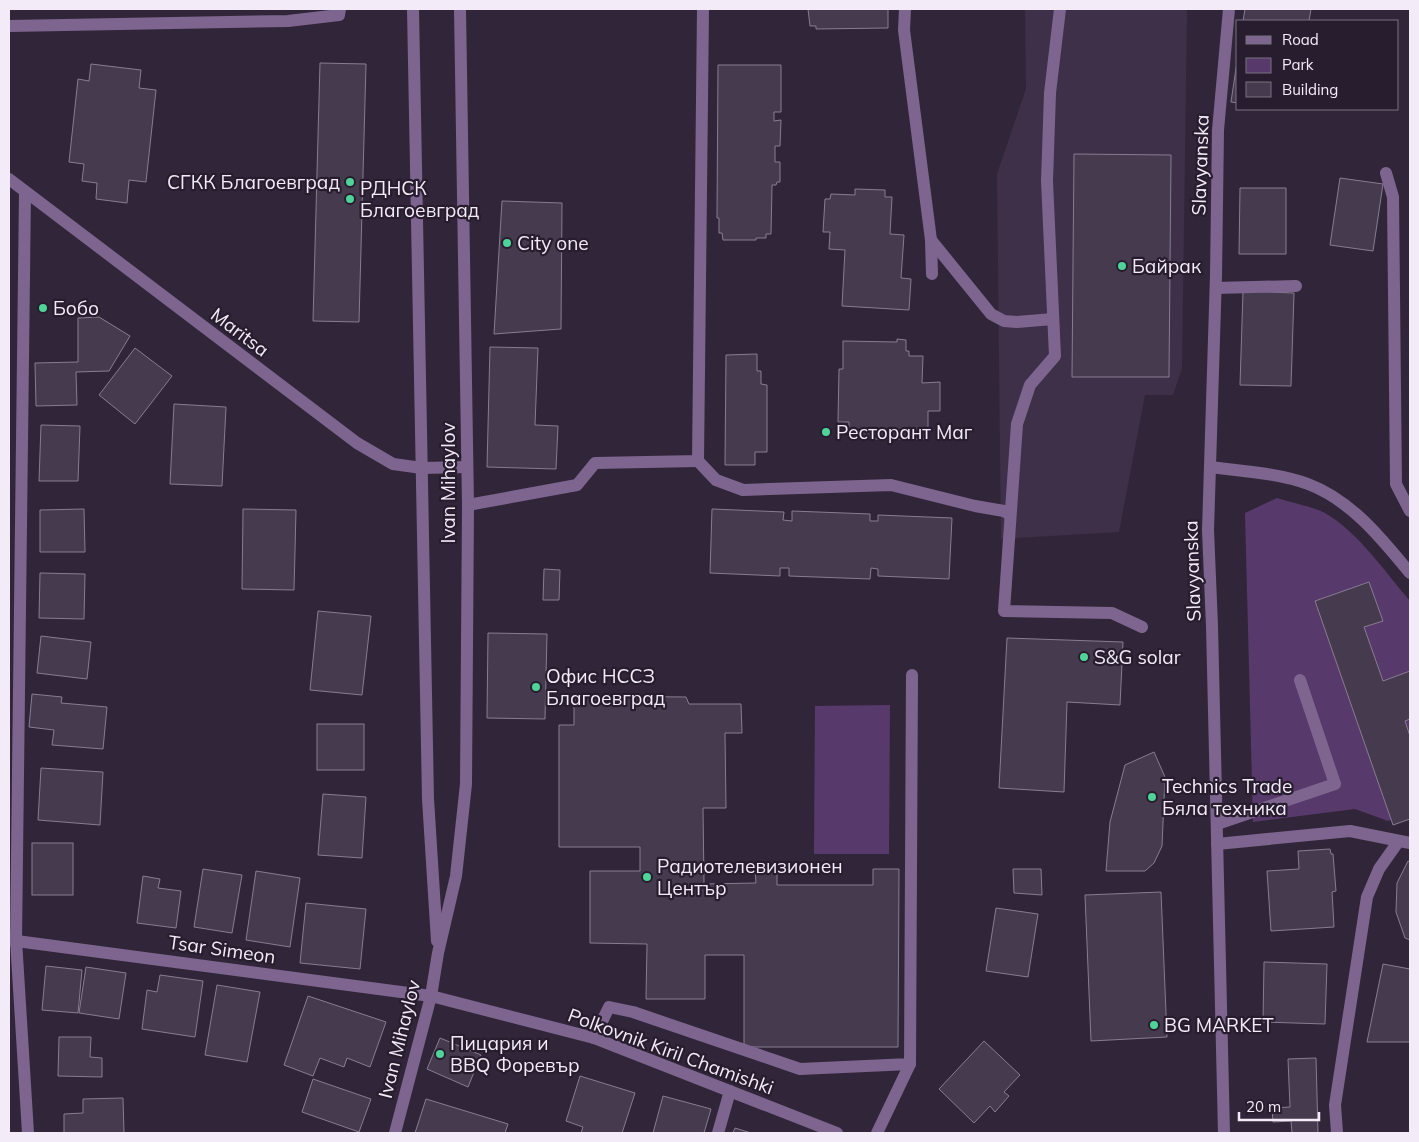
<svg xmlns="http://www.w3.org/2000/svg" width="1419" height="1142" font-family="Mulish,sans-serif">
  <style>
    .built { fill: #3e3048 }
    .green { fill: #58396c }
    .building { fill: #463b4e; stroke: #887c92 }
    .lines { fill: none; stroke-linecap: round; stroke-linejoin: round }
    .minor { stroke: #7e658f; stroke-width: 12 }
    .poi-dot { fill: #4fd399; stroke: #271d2e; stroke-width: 2 }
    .labels { text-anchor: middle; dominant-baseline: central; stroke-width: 4.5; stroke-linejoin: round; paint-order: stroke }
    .street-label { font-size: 19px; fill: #f3ecf8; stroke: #271d2e }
    .poi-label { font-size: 19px; fill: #f3ecf8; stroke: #271d2e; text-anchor: start }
  </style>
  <rect width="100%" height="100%" fill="#312639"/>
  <polygon class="built" points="1025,9 1187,9 1182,368 1173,395 1145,395 1119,532 1001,539 997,174 1026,89"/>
  <g class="green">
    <path d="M 1277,498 C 1292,503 1311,506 1325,513 C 1357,531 1386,573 1410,601 L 1410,814 L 1388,821 L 1355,809 L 1253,822 L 1245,513 Z"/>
    <polygon points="890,705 889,854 814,854 815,706"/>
  </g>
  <g class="building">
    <polygon points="808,9 888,9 888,28 816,29 816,26 810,26"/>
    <polygon points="1245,9 1311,9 1309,21 1243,21"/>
    <polygon points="1238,55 1238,103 1231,102"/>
    <polygon points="320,63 366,64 359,322 313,321"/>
    <polygon points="91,64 141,70 139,88 156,90 146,182 129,180 127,203 96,199 97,183 82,181 84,164 69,162 78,79 89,81"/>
    <polygon points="718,65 781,65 781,112 774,112 774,121 781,120 780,146 775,146 775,162 780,162 780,182 777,182 776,185 772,185 771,234 766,234 766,238 756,238 756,240 723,240 722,233 719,233 719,218 717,218"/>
    <polygon points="1074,154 1171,155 1169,377 1072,377"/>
    <polygon points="1340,178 1383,184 1373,251 1330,245"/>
    <polygon points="1240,188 1286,188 1286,254 1239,254"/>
    <polygon points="855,189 885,190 885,197 892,197 890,234 904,235 901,278 911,279 909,310 842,306 845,250 829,249 830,232 823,232 825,199 830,199 831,194 855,195"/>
    <polygon points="502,201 562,203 561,329 494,334"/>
    <polygon points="1243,291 1294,293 1291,386 1240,385"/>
    <polygon points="99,317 130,336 109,371 76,372 77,405 36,406 35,363 78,362 78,318"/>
    <polygon points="897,339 906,340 906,351 909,351 909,356 923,356 922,383 940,382 940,411 928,411 928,439 871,439 871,437 856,437 856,433 849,433 849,422 838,422 839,369 843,369 843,341 897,342"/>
    <polygon points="490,347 538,348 535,425 558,426 556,469 487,467"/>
    <polygon points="135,348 172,376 135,424 99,395"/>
    <polygon points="757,354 757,371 761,371 761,384 767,385 767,452 755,452 755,465 725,465 726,355"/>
    <polygon points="174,404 226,407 222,486 170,484"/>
    <polygon points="41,425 80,426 78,481 39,481"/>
    <polygon points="84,509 85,552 40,552 40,510"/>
    <polygon points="243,509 296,510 294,590 242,589"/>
    <polygon points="712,509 784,512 783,520 792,521 792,511 870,514 870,521 878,521 878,515 952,518 949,579 878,576 878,569 871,568 870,579 789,576 789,568 780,568 780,576 710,573"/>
    <polygon points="544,569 560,570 559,600 543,600"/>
    <polygon points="40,573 85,574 84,619 39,618"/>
    <polygon points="1369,582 1383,621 1364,627 1383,681 1410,671 1410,719 1405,721 1410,736 1410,819 1393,825 1315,601"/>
    <polygon points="318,611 371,616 362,695 310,690"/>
    <polygon points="488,633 547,634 545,719 487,718"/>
    <polygon points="41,636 91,642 87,679 37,673"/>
    <polygon points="1007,638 1123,642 1120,705 1067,702 1064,792 999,788"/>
    <polygon points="32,694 62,697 61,703 107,707 103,749 52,745 54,730 29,727"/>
    <polygon points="574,696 686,697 689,704 741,704 742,733 725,733 726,808 703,808 704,884 756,883 755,870 777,870 777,885 873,885 873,869 899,869 898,1047 744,1047 744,955 705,955 705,999 646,999 647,944 590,943 590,871 640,871 640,847 559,847 559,725 574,725"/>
    <rect x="317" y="724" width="47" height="46"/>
    <polygon points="1154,752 1165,777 1162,846 1154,863 1145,871 1106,871 1110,822 1125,765"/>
    <polygon points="41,768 103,772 100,825 38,820"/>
    <polygon points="323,794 366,797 362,858 318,855"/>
    <rect x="32" y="843" width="41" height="52"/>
    <polygon points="1330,849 1331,854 1333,854 1336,891 1332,892 1334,927 1271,931 1267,871 1299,869 1298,851"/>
    <polygon points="1408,861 1410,862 1410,940 1405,938 1396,912 1397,883"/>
    <polygon points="203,869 242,875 232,933 194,927"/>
    <polygon points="1013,869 1041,869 1042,895 1014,893"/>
    <polygon points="256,871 300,878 290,947 246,940"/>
    <polygon points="143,876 160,879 158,888 181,891 176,928 137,923"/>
    <polygon points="1161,892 1167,1037 1091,1041 1085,895"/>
    <polygon points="306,903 366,909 360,969 300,963"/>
    <polygon points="996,908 1038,914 1028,977 986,971"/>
    <polygon points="1264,962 1327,964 1325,1024 1263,1022"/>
    <polygon points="1383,964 1410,969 1410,1042 1367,1042"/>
    <polygon points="46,966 82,970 78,1013 42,1010"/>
    <polygon points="86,967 126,973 119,1019 79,1013"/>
    <polygon points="160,975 203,981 195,1037 142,1029 147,990 157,992"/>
    <polygon points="217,985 260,992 247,1062 205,1055"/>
    <polygon points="308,996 386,1022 370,1067 347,1058 344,1067 320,1058 313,1076 284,1065"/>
    <polygon points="59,1037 91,1037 90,1057 102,1058 102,1077 58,1076"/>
    <polygon points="440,1038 481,1055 468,1087 427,1069"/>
    <polygon points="984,1041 1020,1075 1004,1092 1009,1096 995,1112 990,1106 974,1123 939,1089"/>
    <polygon points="1316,1058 1318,1133 1292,1133 1291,1121 1273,1122 1272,1108 1290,1107 1288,1059"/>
    <polygon points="580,1076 635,1093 622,1133 581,1133 583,1127 566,1121"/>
    <polygon points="313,1079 371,1099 359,1132 302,1112"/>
    <polygon points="663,1096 711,1109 704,1133 653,1133"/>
    <polygon points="123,1098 124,1133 64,1133 64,1114 83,1113 83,1099"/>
    <polygon points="426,1099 508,1124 505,1133 415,1133"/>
    <polygon points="735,1128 751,1133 733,1133"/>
  </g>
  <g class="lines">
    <g class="minor">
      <polyline points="413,9 428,799 437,941"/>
      <polyline points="905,9 904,30 931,240 932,274"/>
      <polyline points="1060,9 1050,93 1047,181 1055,356 1030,385 1017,424 1004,611 1112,613 1142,627"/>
      <polyline points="9,26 288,21 339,15 340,9"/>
      <polyline points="1386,173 1393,197 1396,484 1410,511"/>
      <polyline points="9,179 357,443 393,464 422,468 467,467"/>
      <polyline points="25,192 16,940 28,1133"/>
      <polyline points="931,240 991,314 1004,321 1017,322 1053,319"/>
      <polyline points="1216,288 1296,286"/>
      <polyline points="698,461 716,480 743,490 891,485 975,506 1004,511 1010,515"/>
      <path d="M 1210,467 C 1241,471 1279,473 1308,484 C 1351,500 1382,539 1410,573"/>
      <polyline points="468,505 577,485 595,463 698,461 703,9"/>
      <polyline points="1217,824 1335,784 1300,680"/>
      <polyline points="1217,844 1350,831 1410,843"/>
      <polyline points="9,940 431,996 594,1038 837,1133"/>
      <polyline points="594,1038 609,1007 633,1012 800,1069 910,1064 912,675"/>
      <polyline points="395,1133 431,996 438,953 456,876 466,784 468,505 460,9"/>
      <polyline points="718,1133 730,1091"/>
      <polyline points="877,1133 910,1064"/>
      <polyline points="1224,1133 1212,626 1208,530 1216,275 1218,130 1229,9"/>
      <polyline points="1337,1133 1335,1105 1367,897 1379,869 1398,842"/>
    </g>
  </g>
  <g class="poi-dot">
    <circle cx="350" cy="182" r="5"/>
    <circle cx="350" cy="199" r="5"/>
    <circle cx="507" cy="243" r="5"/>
    <circle cx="1122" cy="266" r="5"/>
    <circle cx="43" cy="308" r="5"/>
    <circle cx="826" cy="432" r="5"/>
    <circle cx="1084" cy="657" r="5"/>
    <circle cx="536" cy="687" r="5"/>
    <circle cx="1152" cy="797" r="5"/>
    <circle cx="647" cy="877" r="5"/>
    <circle cx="1154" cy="1025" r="5"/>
    <circle cx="440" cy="1054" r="5"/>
  </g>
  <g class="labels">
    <g class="street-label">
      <text transform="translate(1200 165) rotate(-88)">Slavyanska</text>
      <text transform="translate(240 332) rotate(37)">Maritsa</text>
      <text transform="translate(448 483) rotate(-90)">Ivan Mihaylov</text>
      <text transform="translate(1192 571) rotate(-92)">Slavyanska</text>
      <text transform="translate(222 949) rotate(8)">Tsar Simeon</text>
      <text transform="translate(399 1039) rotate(-76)">Ivan Mihaylov</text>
      <text transform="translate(671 1051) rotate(20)">Polkovnik Kiril Chamishki</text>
    </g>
    <g class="poi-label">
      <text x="340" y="182" text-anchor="end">СГКК Благоевград</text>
      <text x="360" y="188">РДНСК<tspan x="360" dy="22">Благоевград</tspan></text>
      <text x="517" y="243">City one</text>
      <text x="1132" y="266">Байрак</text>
      <text x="53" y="308">Бобо</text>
      <text x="836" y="432">Ресторант Маг</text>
      <text x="1094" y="657">S&amp;G solar</text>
      <text x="546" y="676">Офис НССЗ<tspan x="546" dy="22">Благоевград</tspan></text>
      <text x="1162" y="786">Technics Trade<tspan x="1162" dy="22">Бяла техника</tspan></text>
      <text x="657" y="866">Радиотелевизионен<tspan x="657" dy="22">Център</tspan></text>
      <text x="1164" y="1025">BG MARKET</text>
      <text x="450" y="1043">Пицария и<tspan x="450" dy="22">BBQ Форевър</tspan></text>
    </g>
  </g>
  <rect width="1419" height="1142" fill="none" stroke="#f3ecf8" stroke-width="20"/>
  <rect x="1236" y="20" width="162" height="90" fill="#271d2e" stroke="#79707f"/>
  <rect x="1246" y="36" width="25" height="8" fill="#7e658f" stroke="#79707f"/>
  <text x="1282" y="45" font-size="15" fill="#f3ecf8">Road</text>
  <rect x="1246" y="58" width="25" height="15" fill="#58396c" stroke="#79707f"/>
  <text x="1282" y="70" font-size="15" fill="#f3ecf8">Park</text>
  <rect x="1246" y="82" width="25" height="15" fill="#463b4e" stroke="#79707f"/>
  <text x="1282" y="95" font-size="15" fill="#f3ecf8">Building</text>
  <path d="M1239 1112v8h80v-8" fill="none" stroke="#f3ecf8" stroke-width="2.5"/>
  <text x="1246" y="1112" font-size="15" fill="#f3ecf8" stroke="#271d2e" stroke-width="4" paint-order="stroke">20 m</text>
</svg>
